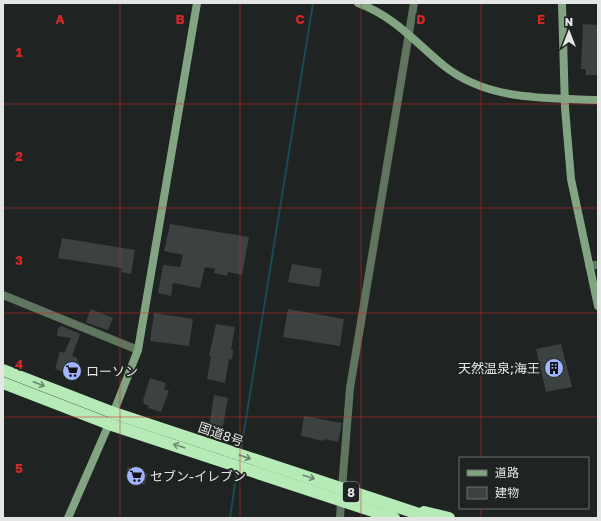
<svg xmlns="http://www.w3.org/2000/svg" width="601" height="521" font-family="'Golos Text','Noto Sans JP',sans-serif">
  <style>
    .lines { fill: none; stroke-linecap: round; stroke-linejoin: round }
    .stream { stroke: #194a52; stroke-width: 2 }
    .building { fill: #3c4241 }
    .street { stroke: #607560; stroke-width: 8 }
    .secondary { stroke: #83a483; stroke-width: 8 }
    .highway { stroke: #b6ebb7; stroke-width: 12 }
    .oneway { stroke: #6a876c }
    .grid { fill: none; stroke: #d62828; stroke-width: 1; stroke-opacity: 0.55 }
    .labels { text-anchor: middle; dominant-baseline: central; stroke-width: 3.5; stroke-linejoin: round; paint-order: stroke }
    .shield { fill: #1f2321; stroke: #a8acaa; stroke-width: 1 }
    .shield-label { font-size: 12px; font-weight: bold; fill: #e3e6e4 }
    .poi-label { font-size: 13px; fill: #e3e6e4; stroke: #1f2321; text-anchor: start }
    .street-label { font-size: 13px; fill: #e3e6e4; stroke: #1f2321 }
    .grid-label { font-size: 13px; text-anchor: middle; font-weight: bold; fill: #d62828; stroke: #1f2321; stroke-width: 3.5; stroke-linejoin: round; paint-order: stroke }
  </style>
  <rect width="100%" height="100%" fill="#1f2321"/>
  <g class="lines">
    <g class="stream">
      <polyline points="241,450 313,3"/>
      <polyline points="230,518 237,470"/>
    </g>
  </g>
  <g class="building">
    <polygon points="583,24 598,25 598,75 586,75 586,69 581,69"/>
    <polygon points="170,224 249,237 242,275 228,272 227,276 214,273 215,269 205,267 200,288 173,283 171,296 158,293 163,265 180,267 183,255 164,251"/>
    <polygon points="62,238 135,250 131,274 121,272 122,268 58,258"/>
    <polygon points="292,264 322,269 319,287 288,282"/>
    <polygon points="91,309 113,318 108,330 87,323 86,321"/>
    <polygon points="288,309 344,319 340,346 283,337"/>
    <polygon points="154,313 193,319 189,346 150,341"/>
    <polygon points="216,324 235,327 231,349 233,350 232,360 229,359 225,383 207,379 211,357 209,356"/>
    <polygon points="62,326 80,334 72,356 77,358 77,361 79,362 74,376 55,369 60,351 64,353 71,338 57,336 58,328"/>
    <polygon points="561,344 572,387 546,392 536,349"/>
    <polygon points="150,378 166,383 164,389 169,391 161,412 148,408 149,406 144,404 143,400"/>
    <polygon points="214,395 228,398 222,432 209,429"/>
    <polygon points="304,416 342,423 338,442 324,439 324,441 301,436"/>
    <polygon points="128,467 148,474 144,485 125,477"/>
  </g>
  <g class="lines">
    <g class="street">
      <polyline points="589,265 598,265"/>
      <polyline points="3,295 138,350"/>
      <polyline points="342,488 350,388 414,3"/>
      <polyline points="340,518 341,502"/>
    </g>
    <g class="secondary">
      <path d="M 358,3 C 395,17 414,41 443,65 C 487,101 545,98 598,100"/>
      <polyline points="562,3 565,108 571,179 598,306"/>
      <polyline points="68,518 109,424 138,350 197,3"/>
    </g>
    <g class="highway">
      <polyline points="3,370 114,413 431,518"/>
      <polyline points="3,383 109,424 394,518"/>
      <polyline points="424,512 449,518"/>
    </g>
  </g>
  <defs><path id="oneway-shaft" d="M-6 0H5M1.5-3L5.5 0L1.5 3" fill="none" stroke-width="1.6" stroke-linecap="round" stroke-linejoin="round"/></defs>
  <g class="oneway">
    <use href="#oneway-shaft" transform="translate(39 384) rotate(21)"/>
    <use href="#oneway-shaft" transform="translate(179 446) rotate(-162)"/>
    <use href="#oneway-shaft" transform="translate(245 457) rotate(19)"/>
    <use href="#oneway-shaft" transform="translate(309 477) rotate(18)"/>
  </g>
  <path class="grid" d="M 120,3 L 120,518M 240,3 L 240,518M 361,3 L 361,518M 481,3 L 481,458M 3,104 L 598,104M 3,208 L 598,208M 3,313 L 598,313M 3,417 L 598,417M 481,508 L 481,518"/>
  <defs>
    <symbol id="building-disc" viewBox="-11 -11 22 22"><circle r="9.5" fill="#a0b3fd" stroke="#1f2321"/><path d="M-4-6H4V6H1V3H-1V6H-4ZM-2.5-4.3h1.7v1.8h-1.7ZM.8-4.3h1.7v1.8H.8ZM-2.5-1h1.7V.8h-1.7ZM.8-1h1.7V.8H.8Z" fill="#111"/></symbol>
    <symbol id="supermarket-disc" viewBox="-11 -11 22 22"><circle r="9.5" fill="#a0b3fd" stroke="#1f2321"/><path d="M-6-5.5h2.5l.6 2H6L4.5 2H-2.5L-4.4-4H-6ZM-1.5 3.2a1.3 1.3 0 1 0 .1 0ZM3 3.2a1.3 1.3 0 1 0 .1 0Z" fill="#111"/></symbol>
  </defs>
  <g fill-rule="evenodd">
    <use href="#building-disc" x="543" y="357" width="22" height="22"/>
    <use href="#supermarket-disc" x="61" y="360" width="22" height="22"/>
    <use href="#supermarket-disc" x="125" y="465" width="22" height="22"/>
  </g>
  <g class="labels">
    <rect class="shield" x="343" y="482" width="16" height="20" rx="3"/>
    <g class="shield-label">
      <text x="351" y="492">8</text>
    </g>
    <g class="poi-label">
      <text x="540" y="368" text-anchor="end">天然温泉;海王</text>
      <text x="86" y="371">ローソン</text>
      <text x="150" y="476">セブン-イレブン</text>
    </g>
    <g class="street-label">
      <text transform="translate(221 434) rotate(19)">国道8号</text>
    </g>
  </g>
  <g class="grid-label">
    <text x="60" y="24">A</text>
    <text x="180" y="24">B</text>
    <text x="300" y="24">C</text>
    <text x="421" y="24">D</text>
    <text x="541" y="24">E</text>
    <text x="19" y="57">1</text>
    <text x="19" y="161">2</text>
    <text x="19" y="265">3</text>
    <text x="19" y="369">4</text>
    <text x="19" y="473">5</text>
  </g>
  <rect width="601" height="521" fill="none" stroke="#e3e6e4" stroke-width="8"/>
  <rect x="459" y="457" width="130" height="52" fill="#1f2321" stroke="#6d716f"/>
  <rect x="467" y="470" width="20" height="6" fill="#83a483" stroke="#6d716f"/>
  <text x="495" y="477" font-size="12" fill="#e3e6e4">道路</text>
  <rect x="467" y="487" width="20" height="12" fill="#3c4241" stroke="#6d716f"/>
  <text x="495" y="497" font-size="12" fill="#e3e6e4">建物</text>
  <g transform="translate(569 32)" stroke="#1f2321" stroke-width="3" paint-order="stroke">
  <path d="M0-3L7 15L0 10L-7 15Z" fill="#e3e6e4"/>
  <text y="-6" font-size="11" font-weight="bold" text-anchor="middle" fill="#e3e6e4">N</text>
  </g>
</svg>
